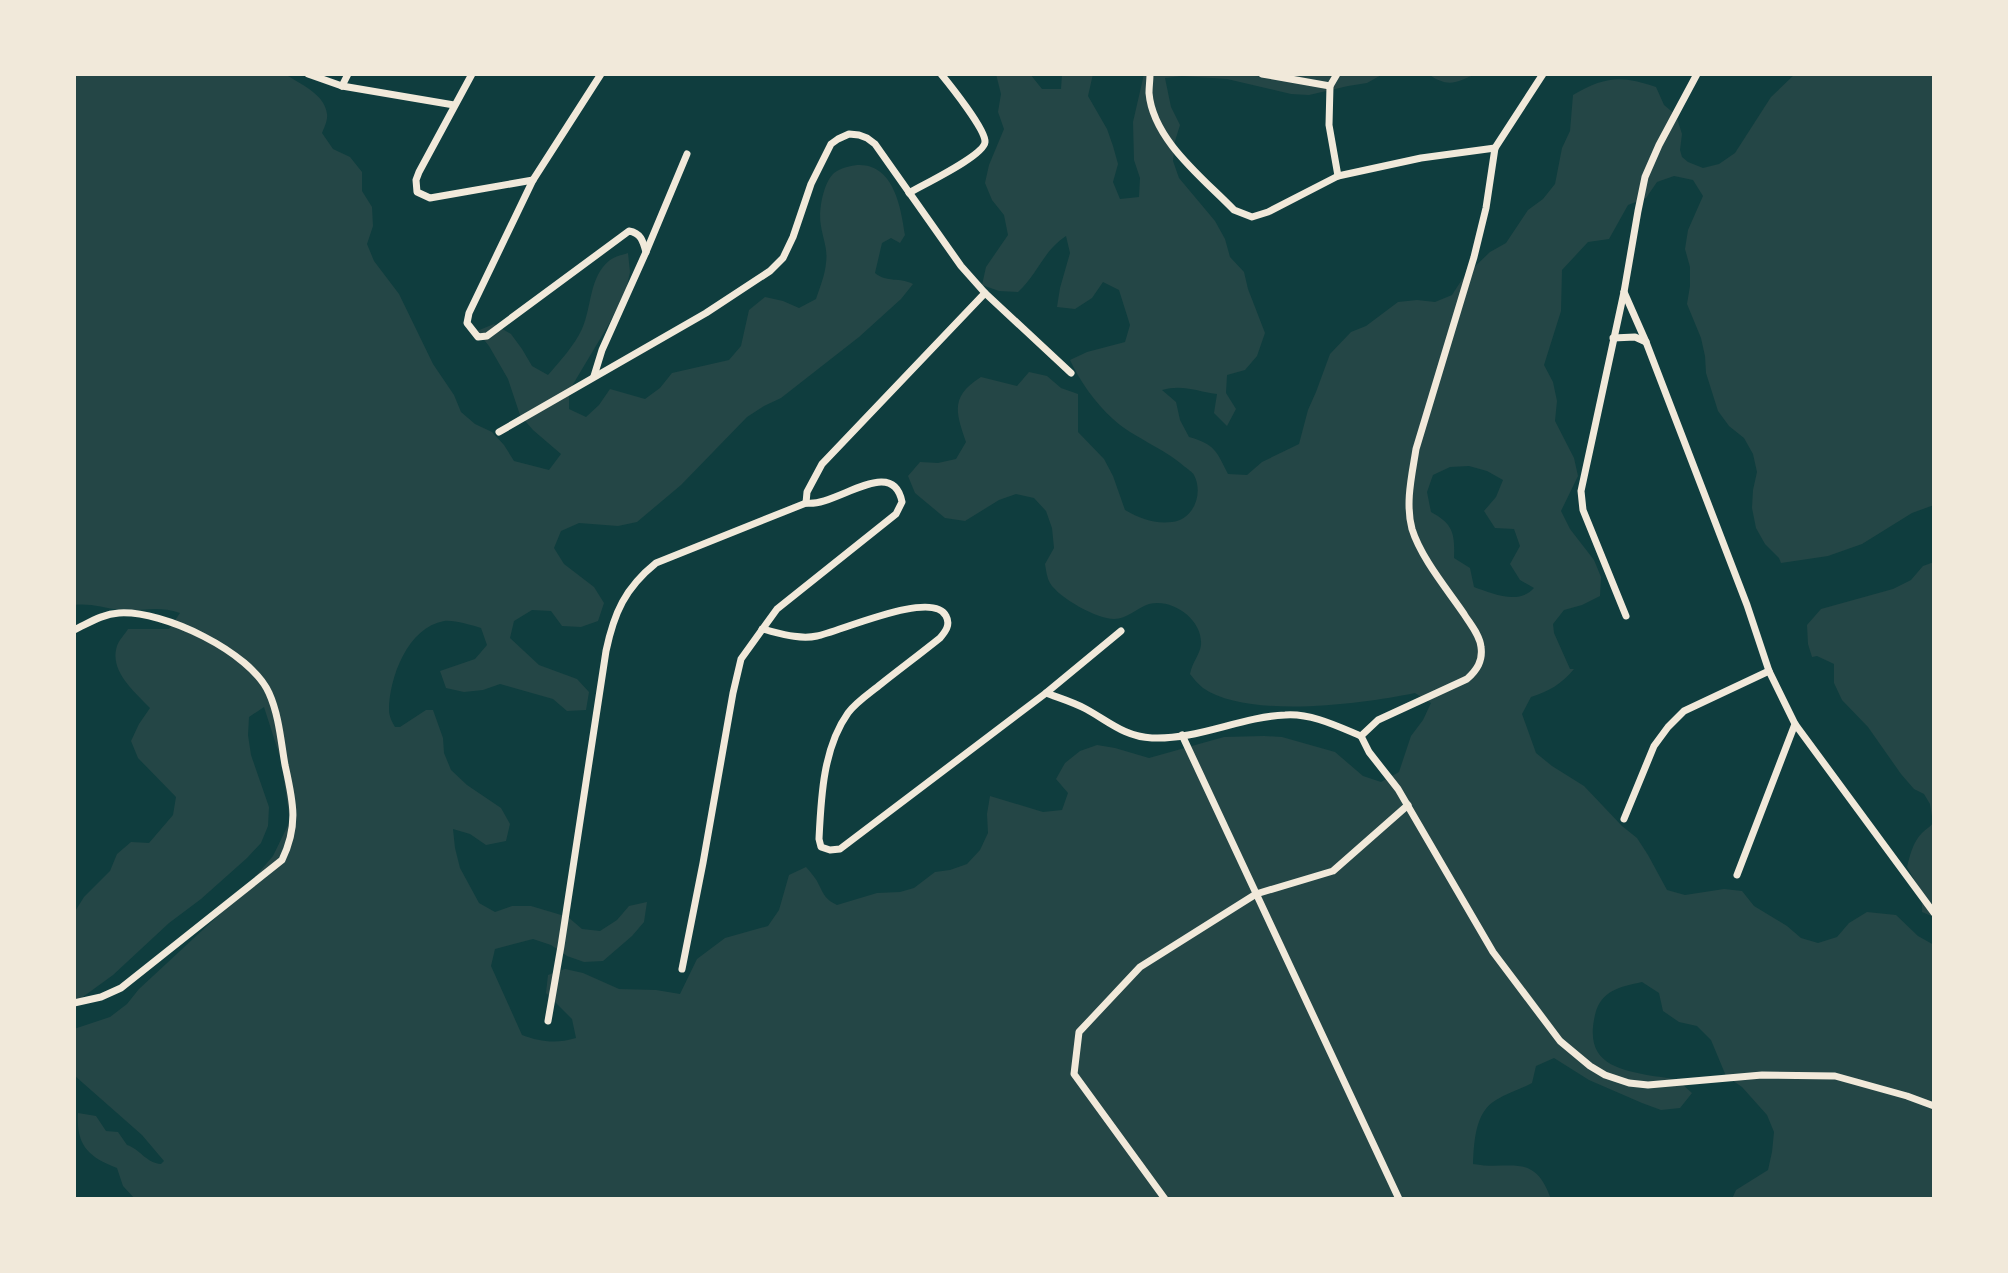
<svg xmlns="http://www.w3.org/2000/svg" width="2008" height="1273" font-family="'Varela Round',sans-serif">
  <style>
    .green { fill: #244646; fill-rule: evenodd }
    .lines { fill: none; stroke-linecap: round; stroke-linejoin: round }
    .minor { stroke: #f1e9da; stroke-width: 7 }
  </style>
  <rect width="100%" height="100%" fill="#0f3d3e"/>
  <g class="green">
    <path d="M 74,74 L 285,74 C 300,84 325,94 327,114 C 328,120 324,128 322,133 L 333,149 L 350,157 L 362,172 L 362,191 L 372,207 L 373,226 L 367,244 L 374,261 L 399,294 L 433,364 L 454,395 L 461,412 L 475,424 L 492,432 L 504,445 L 514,461 L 549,470 L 561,454 L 533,430 L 520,415 L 508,379 L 489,346 L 477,331 L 494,324 L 511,334 L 522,349 L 532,366 L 548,375 C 560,361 574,346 582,329 C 592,307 589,276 610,260 C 615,256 623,255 628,253 L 630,272 L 626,290 L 609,324 L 569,391 L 569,409 L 586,417 L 599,405 L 610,389 L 645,399 L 660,388 L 672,373 L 729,360 L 741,346 L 749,310 L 765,297 L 783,301 L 799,308 L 816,299 C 820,287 825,275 826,263 C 828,249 823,239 821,226 C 818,212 823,183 834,173 C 841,168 849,166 857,165 C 894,163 901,208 905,235 L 900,243 L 891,238 L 882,243 L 875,273 C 887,283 900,277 913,284 L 901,299 L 859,337 L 781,398 L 764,406 L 747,417 L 681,485 L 637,522 L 618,526 L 579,523 L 561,531 L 554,548 L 564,564 L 594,587 L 604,603 L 598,621 L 581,627 L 562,626 L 551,611 L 532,610 L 514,621 L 510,638 L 539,665 L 577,679 L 589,692 L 586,710 L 567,711 L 553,699 L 500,684 L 483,690 L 464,692 L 446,688 L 440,671 L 475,659 L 487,645 L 481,628 C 470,625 455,620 444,621 C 408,627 389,678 389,710 C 389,716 392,722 395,727 L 400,727 L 426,710 L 433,710 L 443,738 L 444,753 L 451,770 L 467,785 L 501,808 L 510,824 L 506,841 L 486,845 L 470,834 L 453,829 L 455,848 L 460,868 L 479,903 L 495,912 L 512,906 L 531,906 L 568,917 L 582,929 L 600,931 L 617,920 L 629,906 L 647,902 L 644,922 L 632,936 L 603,961 L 584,962 L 567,956 L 551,945 L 533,939 L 495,949 L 491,966 L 522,1035 C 541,1042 556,1044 576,1038 L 572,1019 L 546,993 L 548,975 L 565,969 L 583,973 L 619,989 L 656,990 L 680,994 L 697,959 L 725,938 L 768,926 L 779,910 L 789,875 L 806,867 C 811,873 816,878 819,885 C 824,895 826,900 837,905 L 877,893 L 900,892 L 914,888 L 935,872 L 950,870 L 967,864 L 980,850 L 988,833 L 987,814 L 990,796 L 1043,812 L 1062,810 L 1068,793 L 1056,779 L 1065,763 L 1080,751 L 1097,745 L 1115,748 L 1149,758 L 1224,737 L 1264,736 L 1282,737 L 1335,752 L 1363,776 L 1381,782 L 1399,772 L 1411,736 L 1423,720 L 1431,703 L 1415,693 C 1362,704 1248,719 1203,688 C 1198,684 1194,679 1190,674 C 1192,663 1200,654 1201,645 C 1203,620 1173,598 1149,604 C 1137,608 1127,619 1114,619 C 1097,619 1059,598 1050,583 C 1047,578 1046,570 1045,564 L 1054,548 L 1052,528 L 1046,511 L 1034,498 L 1016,494 L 999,500 L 965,521 L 945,518 L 915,493 L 908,476 L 920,462 L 938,463 L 956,459 L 966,442 C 955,411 951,396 981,377 L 1017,386 L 1029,372 L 1047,376 L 1061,388 L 1078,394 L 1078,432 L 1104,459 L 1113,476 L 1125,510 C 1141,519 1154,524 1172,522 C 1193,520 1204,494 1194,475 C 1193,473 1187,468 1185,467 C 1164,448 1132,437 1113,419 C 1096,404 1079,380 1070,360 L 1087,352 L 1125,342 L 1130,325 L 1119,290 L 1103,282 L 1092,298 L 1075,309 L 1057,307 L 1060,288 L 1070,253 L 1066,236 C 1043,251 1038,274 1018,292 L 999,291 L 982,285 L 986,267 L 1008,235 L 1004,215 L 992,200 L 985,183 L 989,165 L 1004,129 L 998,112 L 1001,94 L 996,74 L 1030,74 L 1042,89 L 1061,89 L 1062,74 L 1093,74 L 1088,96 L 1107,129 L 1113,146 L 1118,164 L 1113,182 L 1120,199 L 1139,197 L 1140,178 L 1134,160 L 1133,122 L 1144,74 L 1383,74 L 1367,83 L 1348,86 L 1309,95 L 1291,94 L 1227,79 L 1182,76 L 1165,78 L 1171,107 L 1180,125 L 1175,141 L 1173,161 L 1179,178 L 1215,221 L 1225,239 L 1230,257 L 1244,272 L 1248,289 L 1265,333 L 1257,356 L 1245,370 L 1227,375 L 1226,393 L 1236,409 L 1227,426 L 1214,413 L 1217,394 C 1196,391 1182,384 1162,390 L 1176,402 L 1180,420 L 1189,437 C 1215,444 1217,452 1228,474 L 1247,475 L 1262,462 L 1299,444 L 1308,410 L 1316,392 L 1330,354 L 1351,332 L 1366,326 L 1398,302 L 1417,300 L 1435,302 L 1452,295 L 1463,278 L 1490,252 L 1506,243 L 1528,210 L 1543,199 L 1555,184 L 1562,148 L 1570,131 L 1573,95 C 1605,76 1622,75 1656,87 L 1664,105 L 1676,115 L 1682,134 L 1680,150 L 1682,157 L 1688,162 L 1703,168 L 1719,164 L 1735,153 L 1771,97 L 1795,74 L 1934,74 L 1934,505 L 1912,513 L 1862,544 L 1828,556 L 1781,563 L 1779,558 L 1765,544 L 1756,528 L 1752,508 L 1753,490 L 1757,472 L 1753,454 L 1744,438 L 1729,426 L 1718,411 L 1706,373 L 1705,356 L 1701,338 L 1687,304 L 1690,286 L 1690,267 L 1685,249 L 1688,230 L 1703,196 L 1693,180 L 1674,176 L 1657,182 L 1646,198 L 1628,205 L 1609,239 L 1588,242 L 1562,270 L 1561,311 L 1544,365 L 1553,382 L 1557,401 L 1555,421 L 1574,458 L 1578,476 L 1561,511 L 1570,529 L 1594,560 L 1601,577 L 1600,596 L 1582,605 L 1564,610 L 1553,624 L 1554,633 L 1570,669 L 1574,669 C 1562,684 1549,691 1531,697 L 1522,714 L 1536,753 L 1552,766 L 1584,786 L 1622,826 L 1637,838 L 1648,855 L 1667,890 L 1685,895 L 1724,889 L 1742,891 L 1754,906 L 1787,926 L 1801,938 L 1818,943 L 1837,937 L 1849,923 L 1867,912 L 1896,915 L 1918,936 L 1934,945 L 1934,1199 L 1732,1199 L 1736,1190 L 1768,1170 L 1772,1152 L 1774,1132 L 1767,1115 L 1742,1087 L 1726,1076 L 1711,1040 L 1697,1026 L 1679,1022 L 1663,1011 L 1659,993 L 1642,982 C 1620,987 1601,990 1595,1015 C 1584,1062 1615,1069 1653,1076 C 1661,1077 1671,1078 1678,1081 C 1683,1084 1688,1090 1692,1093 L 1680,1108 L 1661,1110 L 1642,1103 L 1589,1080 L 1554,1058 L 1536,1066 L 1532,1083 C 1521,1089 1507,1093 1496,1100 C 1475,1112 1474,1142 1473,1164 C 1511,1171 1534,1151 1551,1199 L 135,1199 L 123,1186 L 117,1168 C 88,1157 76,1145 78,1113 L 96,1116 L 106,1131 L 118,1132 L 127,1145 C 140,1149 146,1163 161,1164 L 164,1161 L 142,1135 L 75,1076 L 74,1029 L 110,1017 L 127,1004 L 139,989 L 235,900 L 273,856 L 290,821 L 281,760 L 264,707 L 249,717 L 248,735 L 251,755 L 269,807 L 268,826 L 261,843 L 247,858 L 201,899 L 169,923 L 113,975 L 80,999 L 74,1001 L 74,913 L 84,897 L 110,871 L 117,854 L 131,842 L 149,843 L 173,815 L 176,797 L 138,758 L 131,741 L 139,724 L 150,708 C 134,691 109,671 117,646 C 119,640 125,634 128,629 L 169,629 L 180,613 C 156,605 142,612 120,610 C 104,608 90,603 74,605 ZM 1469,466 L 1487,471 L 1503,480 L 1496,497 L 1484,511 L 1495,528 L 1514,529 L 1520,546 L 1510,564 L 1520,580 L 1534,588 C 1519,605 1493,594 1474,587 L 1470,568 L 1454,558 C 1455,533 1453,524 1431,512 L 1427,492 L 1433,475 L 1450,467 Z"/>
    <path d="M 1428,74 L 1475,74 C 1455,84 1447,87 1428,74 Z"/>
    <path d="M 1934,562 L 1934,917 L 1922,912 C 1923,894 1916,882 1907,867 C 1910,855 1913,842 1922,833 C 1926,829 1930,827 1933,823 L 1930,804 L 1924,794 L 1914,789 L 1901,774 L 1868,727 L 1842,700 L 1834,683 L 1834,664 L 1817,656 L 1812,657 L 1808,644 L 1807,625 L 1821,609 L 1893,589 L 1911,580 L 1923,566 Z"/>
  </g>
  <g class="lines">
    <g class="minor">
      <polyline points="308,74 342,86 454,105"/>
      <polyline points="472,74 419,172 416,180 417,192 430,198 533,180"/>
      <path d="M 601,74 L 533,180 L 469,313 L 467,323 L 478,337 L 487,336 L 629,231 C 641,233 643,241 646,252"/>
      <path d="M 1150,74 C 1150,80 1149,87 1149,93 C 1153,140 1203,178 1234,210 L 1252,217 L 1268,212 L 1338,176 L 1421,158 L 1495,148"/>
      <polyline points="1262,74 1330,86"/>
      <polyline points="1337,74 1330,86 1329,125 1338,176"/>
      <polyline points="342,86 348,74"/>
      <path d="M 909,193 C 922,185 984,156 985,142 C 986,130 950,85 941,74"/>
      <polyline points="1624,292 1646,342 1747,605 1769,671 1795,724 1934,913"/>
      <polyline points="1613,338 1635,337 1646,342"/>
      <polyline points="594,376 602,350 646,252 687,154"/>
      <polyline points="499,432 706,313 770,271 783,258 793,237 811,184 831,144 838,139 849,134 859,135 867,138 875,144 961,266 985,293 1071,373"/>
      <polyline points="806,503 807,492 822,464 985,293"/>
      <polyline points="1626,616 1583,510 1581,491 1624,292 1638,211 1645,177 1659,145 1697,74"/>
      <path d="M 762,629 C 779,633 799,640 817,636 C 839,632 933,589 946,616 C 951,625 945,632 940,638 C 920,654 900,669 881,684 C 870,693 856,702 848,713 C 823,748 821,798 819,839 L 821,847 L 830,850 L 840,849 L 1046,693 L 1121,631"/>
      <path d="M 74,630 C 89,623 102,614 119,613 C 163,610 251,652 269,693 C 279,715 281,742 285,765 C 293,801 299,825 282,860 L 121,988 L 101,997 L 74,1003"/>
      <path d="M 1046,693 C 1059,698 1073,702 1086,709 C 1108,721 1125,737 1152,738 C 1197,740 1240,717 1285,715 C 1311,713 1337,726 1361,736 L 1378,720 L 1467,679 C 1477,670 1483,661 1481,647 C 1480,635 1470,624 1464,614 C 1447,589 1421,558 1412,529 C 1405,503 1412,475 1416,449 L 1474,257 L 1486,208 L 1495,148 L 1543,74"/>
      <polyline points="1182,735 1399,1199"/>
      <polyline points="1361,736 1369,752 1398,789 1493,952 1560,1041 1590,1066 1605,1075 1629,1083 1648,1085 1762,1075 1835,1076 1907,1096 1934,1106"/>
      <polyline points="1624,819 1654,746 1668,727 1684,711 1769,671"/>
      <polyline points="1737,875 1795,724"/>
      <path d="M 548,1021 L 561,946 L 606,651 C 614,613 625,588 656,563 L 806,503 C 835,508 893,454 902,502 L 896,514 L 777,609 L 741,659 L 733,693 L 703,863 L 682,969"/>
      <polyline points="1165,1199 1074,1074 1079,1032 1140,967 1256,894 1333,871 1408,805"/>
    </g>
  </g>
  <rect width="2008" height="1273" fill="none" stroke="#f1e9da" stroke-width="152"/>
</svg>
